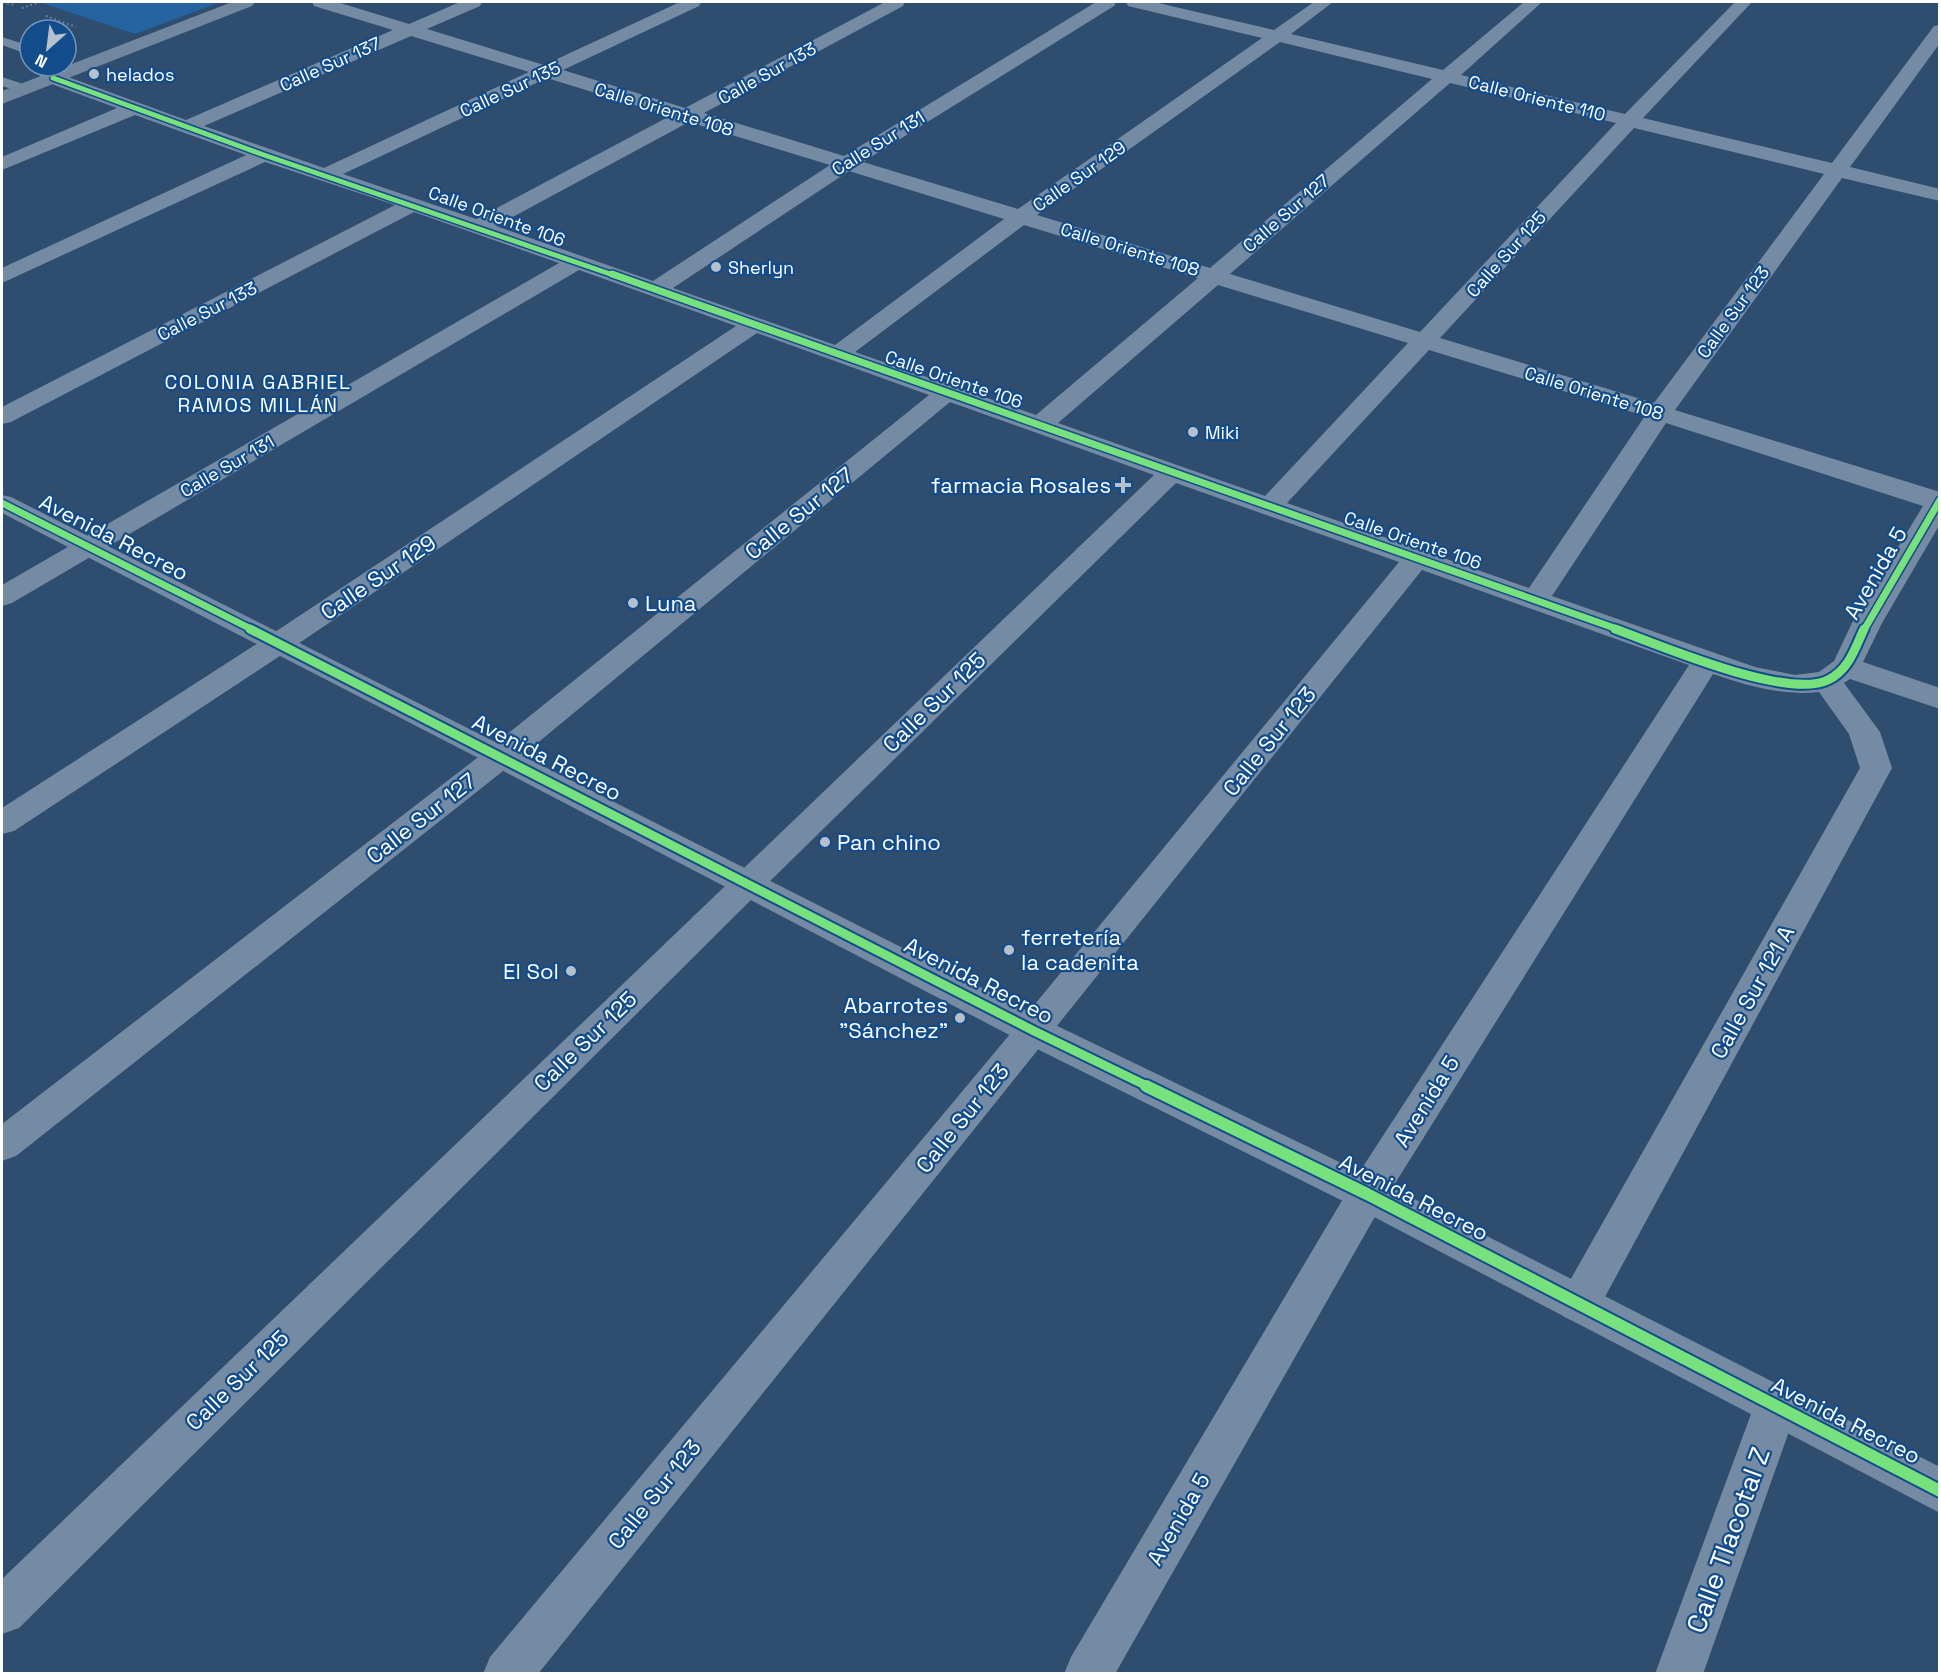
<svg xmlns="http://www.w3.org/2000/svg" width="1941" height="1675" font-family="'Space Grotesk',sans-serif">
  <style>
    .green { fill: #2663a1 }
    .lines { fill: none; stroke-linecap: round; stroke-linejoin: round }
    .path { stroke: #758ba4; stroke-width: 2; stroke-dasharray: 1.5 3; stroke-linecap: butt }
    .service { fill: #758ba4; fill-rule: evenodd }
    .minor { fill: #758ba4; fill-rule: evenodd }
    .tertiary { fill: #758ba4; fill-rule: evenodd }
    .secondary { fill: #70879f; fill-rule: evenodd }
    .cycleway-far3-casing { stroke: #134c8a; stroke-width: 8 }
    .cycleway-far2-casing { stroke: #134c8a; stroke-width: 10 }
    .cycleway-far1-casing { stroke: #134c8a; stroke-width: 13 }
    .cycleway-casing { stroke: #134c8a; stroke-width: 16 }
    .cycleway-far3 { stroke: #77e17e; stroke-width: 5 }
    .cycleway-far2 { stroke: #77e17e; stroke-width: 7 }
    .cycleway-far1 { stroke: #77e17e; stroke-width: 9 }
    .cycleway { stroke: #77e17e; stroke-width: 12 }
    .poi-dot { fill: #b6c1cd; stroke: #134c8a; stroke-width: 2 }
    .labels { text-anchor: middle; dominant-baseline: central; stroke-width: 4.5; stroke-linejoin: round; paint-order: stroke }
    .far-street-label { font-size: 18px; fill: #fff; stroke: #134c8a }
    .far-poi-label { font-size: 18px; fill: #fff; stroke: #134c8a; text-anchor: start }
    .far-neighbourhood-label { font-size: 20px; letter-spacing: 1.5px; fill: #fff; stroke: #134c8a }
    .poi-label { font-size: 22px; fill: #fff; stroke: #134c8a; text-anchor: end }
    .street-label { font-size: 22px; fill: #fff; stroke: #134c8a }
    .near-street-label { font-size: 27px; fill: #fff; stroke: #134c8a }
  </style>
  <rect width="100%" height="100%" fill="#2e4d6f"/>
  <polygon class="green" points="39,2 221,2 135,34"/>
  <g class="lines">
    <g class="path">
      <polyline points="3,2 14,5"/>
      <polyline points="22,8 40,2"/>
      <polyline points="46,16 76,27"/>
    </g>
    <g class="service">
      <polygon points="2,37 30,46 30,55 2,45"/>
      <polygon points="2,77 29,86 31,89 24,93 2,86"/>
    </g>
    <g class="minor">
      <path d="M 312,2 L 337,2 L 409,24 L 460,2 L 482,2 L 480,6 L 427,29 L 544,65 L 680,2 L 701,2 L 699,6 L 563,70 L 685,108 L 885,2 L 905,2 L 903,6 L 704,113 L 844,156 L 1096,2 L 1116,2 L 1114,6 L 863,162 L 1018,209 L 1262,38 L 1128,6 L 1126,2 L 1154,2 L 1274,30 L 1314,2 L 1333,2 L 1291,34 L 1443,70 L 1524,2 L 1542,2 L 1461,75 L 1625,114 L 1735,2 L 1752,2 L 1643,118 L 1832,163 L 1934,26 L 1940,25 L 1940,43 L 1850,167 L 1940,189 L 1940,201 L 1842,178 L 1675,410 L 1940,492 L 1940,524 L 1882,623 L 1863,662 L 1940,688 L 1940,709 L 1850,679 L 1844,683 L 1880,732 L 1892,768 L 1594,1317 L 1579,1323 L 1564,1317 L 1558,1304 L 1564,1291 L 1860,768 L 1849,734 L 1819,692 C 1783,696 1748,686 1713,674 L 1381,1206 L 1115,1674 L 1064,1674 L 1071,1657 L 1353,1182 L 1689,665 L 1422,570 L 538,1674 L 483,1674 L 490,1657 L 1021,1021 L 1399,562 L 1176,483 L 759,892 L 19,1628 L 2,1634 L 2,1579 L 1154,475 L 950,402 L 512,764 L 16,1156 L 2,1161 L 2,1124 L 490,748 L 929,395 L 757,333 L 289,650 L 14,831 L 2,834 L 2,808 L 269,636 L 736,326 L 579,270 L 12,603 L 2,606 L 2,585 L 559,263 L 414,212 L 11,422 L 2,424 L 2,407 L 395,205 L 265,162 L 2,283 L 2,268 L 246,155 L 135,115 L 2,170 L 2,157 L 117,108 L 46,82 L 43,78 L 46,74 L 60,74 L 186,120 L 393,30 L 314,6 ZM 411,36 L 529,72 L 324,168 L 204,126 ZM 1280,42 L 1432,79 L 1210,268 L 1037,215 ZM 547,78 L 670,116 L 476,219 L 343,174 ZM 1450,83 L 1616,123 L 1420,332 L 1230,274 ZM 689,122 L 830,165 L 653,281 L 496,226 ZM 1634,128 L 1824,174 L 1654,403 L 1440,338 ZM 849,171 L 1004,219 L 835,345 L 673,288 ZM 1024,225 L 1198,278 L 1036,415 L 855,352 ZM 1218,285 L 1408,343 L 1265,496 L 1058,423 ZM 1429,350 L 1645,416 L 1529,588 L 1287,503 ZM 1666,423 L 1923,506 L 1852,623 L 1834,661 L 1819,672 L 1795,675 L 1755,667 L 1552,596 Z"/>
      <polygon points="1776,1386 1791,1392 1798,1406 1703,1674 1655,1674 1754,1406 1761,1392"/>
    </g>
    <polygon class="tertiary" points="2,495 11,497 1047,1021 1381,1182 1940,1467 1940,1513 1353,1206 1021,1041 490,764 2,513"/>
    <polygon class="secondary" points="232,2 255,2 252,6 2,104 2,91"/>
    <defs>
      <polyline id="cycleway-far3" points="53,78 264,155 616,276"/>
      <g id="cycleway-far2">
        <polyline points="612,274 1620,630"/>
        <polyline points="2,503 253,630"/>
        <polyline points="1864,630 1940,500"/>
      </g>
      <g id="cycleway-far1">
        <polyline points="250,629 1034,1031 1149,1087"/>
        <path d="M 1615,629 C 1660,645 1786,700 1828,680 C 1849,670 1855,648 1864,629"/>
      </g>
      <polyline id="cycleway" points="1146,1086 1367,1194 1940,1491"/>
    </defs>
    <use href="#cycleway-far3" class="cycleway-far3-casing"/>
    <use href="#cycleway-far2" class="cycleway-far2-casing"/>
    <use href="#cycleway-far1" class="cycleway-far1-casing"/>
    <use href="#cycleway" class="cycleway-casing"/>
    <use href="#cycleway-far3" class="cycleway-far3"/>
    <use href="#cycleway-far2" class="cycleway-far2"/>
    <use href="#cycleway-far1" class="cycleway-far1"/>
    <use href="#cycleway" class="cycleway"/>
  </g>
  <g class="poi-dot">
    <circle cx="94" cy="74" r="6"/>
    <circle cx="716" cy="267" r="6"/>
    <circle cx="1193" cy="432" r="6"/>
    <path d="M1120 476h6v6h6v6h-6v6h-6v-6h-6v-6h6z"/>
    <circle cx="633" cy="603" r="6"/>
    <circle cx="825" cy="842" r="6"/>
    <circle cx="1009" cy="950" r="6"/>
    <circle cx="571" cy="971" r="6"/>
    <circle cx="960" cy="1018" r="6"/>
  </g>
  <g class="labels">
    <g class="far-street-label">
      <text transform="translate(330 64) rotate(-24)">Calle Sur 137</text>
      <text transform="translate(767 73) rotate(-29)">Calle Sur 133</text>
      <text transform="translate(510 89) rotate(-25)">Calle Sur 135</text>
      <text transform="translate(1537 98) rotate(14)">Calle Oriente 110</text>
      <text transform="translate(664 109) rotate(17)">Calle Oriente 108</text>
      <text transform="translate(878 143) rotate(-32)">Calle Sur 131</text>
      <text transform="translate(1079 176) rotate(-35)">Calle Sur 129</text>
      <text transform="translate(1286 213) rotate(-41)">Calle Sur 127</text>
      <text transform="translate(497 216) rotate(20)">Calle Oriente 106</text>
      <text transform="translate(1130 249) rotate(17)">Calle Oriente 108</text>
      <text transform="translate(1506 254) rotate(-48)">Calle Sur 125</text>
      <text transform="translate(207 311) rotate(-27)">Calle Sur 133</text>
      <text transform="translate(1733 312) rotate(-54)">Calle Sur 123</text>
      <text transform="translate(954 379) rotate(19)">Calle Oriente 106</text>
      <text transform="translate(1594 393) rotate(17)">Calle Oriente 108</text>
      <text transform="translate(227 466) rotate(-30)">Calle Sur 131</text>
      <text transform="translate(1413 540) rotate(19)">Calle Oriente 106</text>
    </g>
    <g class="far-poi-label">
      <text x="106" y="74">helados</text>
      <text x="728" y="267">Sherlyn</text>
      <text x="1205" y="432">Miki</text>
    </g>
    <g class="far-neighbourhood-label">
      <text x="258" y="382">COLONIA GABRIEL<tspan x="258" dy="23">RAMOS MILLÁN</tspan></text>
    </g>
    <g class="poi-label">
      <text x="1111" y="485">farmacia Rosales</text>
      <text x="645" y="603" text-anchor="start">Luna</text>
      <text x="837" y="842" text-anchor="start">Pan chino</text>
      <text x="1021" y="937" text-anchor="start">ferretería<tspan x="1021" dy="25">la cadenita</tspan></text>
      <text x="559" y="971">El Sol</text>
      <text x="948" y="1005">Abarrotes<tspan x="948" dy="25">"Sánchez"</tspan></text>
    </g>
    <g class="street-label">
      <text transform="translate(799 513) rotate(-39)">Calle Sur 127</text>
      <text transform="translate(114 537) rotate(27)">Avenida Recreo</text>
      <text transform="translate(1875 573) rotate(-60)">Avenida 5</text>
      <text transform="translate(378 577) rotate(-34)">Calle Sur 129</text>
      <text transform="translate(934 702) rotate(-44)">Calle Sur 125</text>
      <text transform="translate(1269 741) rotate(-51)">Calle Sur 123</text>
      <text transform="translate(547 757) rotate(27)">Avenida Recreo</text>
      <text transform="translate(421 818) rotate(-38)">Calle Sur 127</text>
      <text transform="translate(979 980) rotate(27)">Avenida Recreo</text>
      <text transform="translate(1752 992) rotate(-61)">Calle Sur 121 A</text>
      <text transform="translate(585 1041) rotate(-44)">Calle Sur 125</text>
      <text transform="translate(1426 1101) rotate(-58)">Avenida 5</text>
      <text transform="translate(962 1118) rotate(-51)">Calle Sur 123</text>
      <text transform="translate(1414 1197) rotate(27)">Avenida Recreo</text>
      <text transform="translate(237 1380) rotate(-44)">Calle Sur 125</text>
      <text transform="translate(1846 1420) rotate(27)">Avenida Recreo</text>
      <text transform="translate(654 1494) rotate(-51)">Calle Sur 123</text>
      <text transform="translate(1178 1519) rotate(-60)">Avenida 5</text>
    </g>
    <g class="near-street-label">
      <text transform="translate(1728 1540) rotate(-70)">Calle Tlacotal Z</text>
    </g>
  </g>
  <rect width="1941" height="1675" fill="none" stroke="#ffffff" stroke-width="6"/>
  <g transform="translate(48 48) rotate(208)"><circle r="28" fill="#134c8a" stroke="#7194b9" stroke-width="1.5"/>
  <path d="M0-4.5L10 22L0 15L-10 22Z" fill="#b6c1cd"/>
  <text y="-9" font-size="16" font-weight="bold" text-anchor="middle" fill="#ffffff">N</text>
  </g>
</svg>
